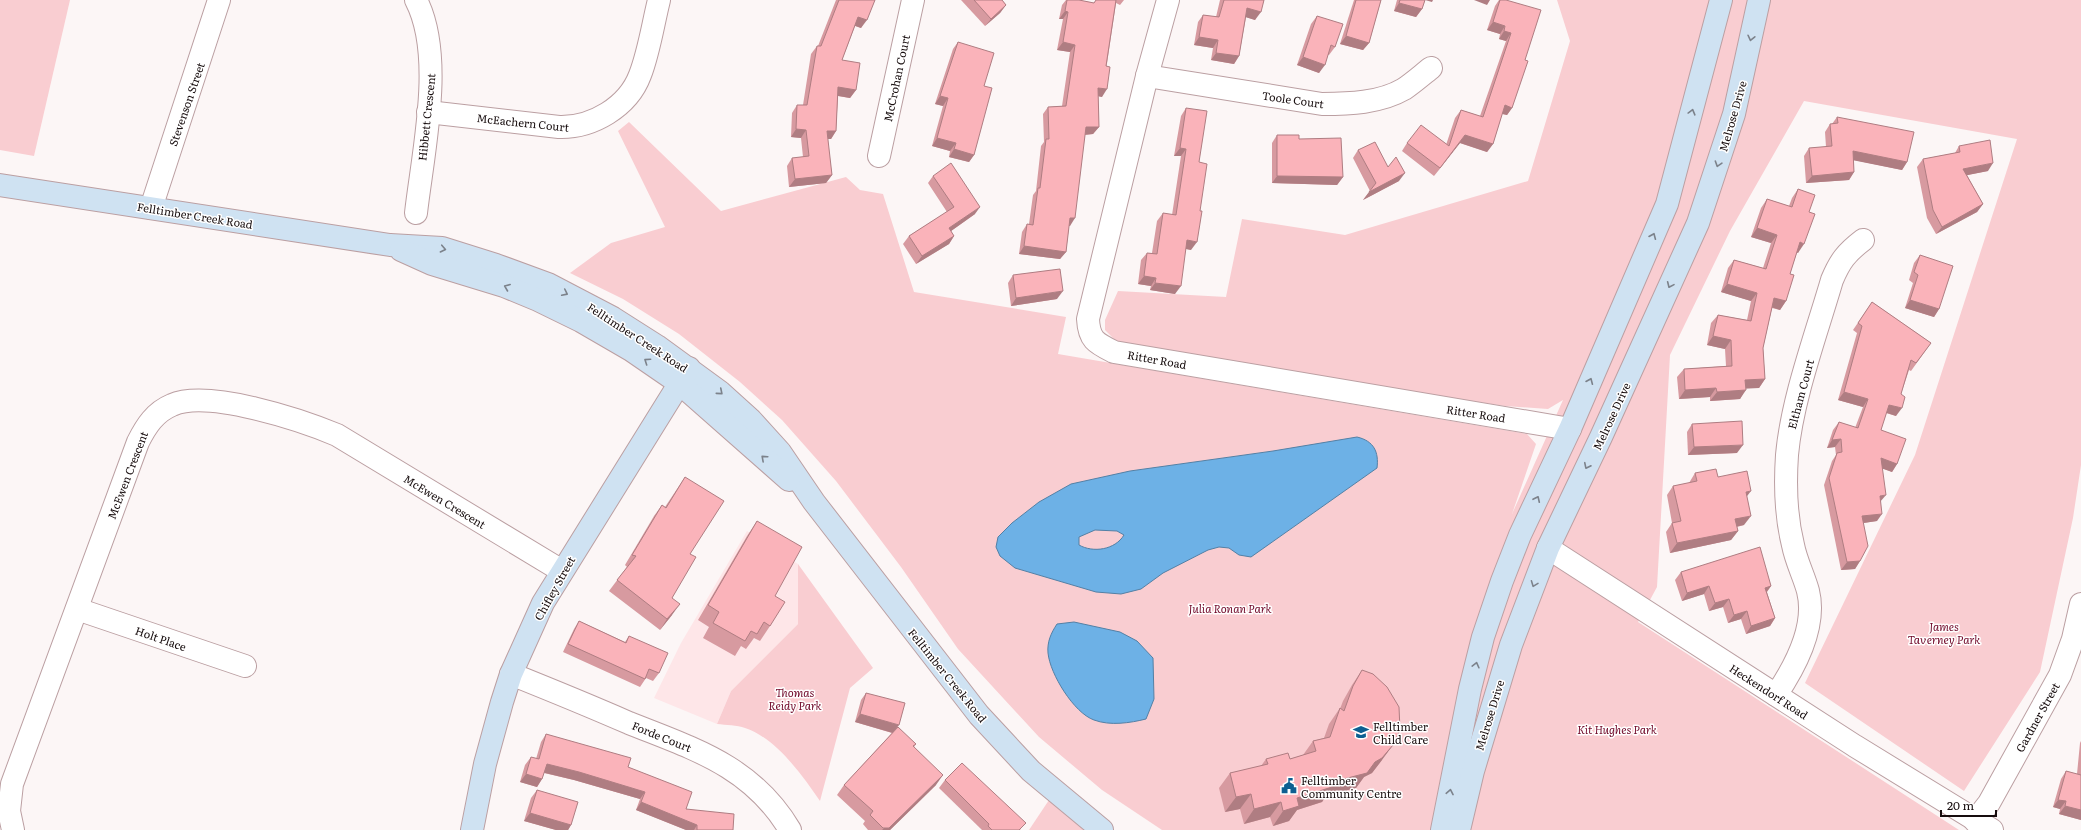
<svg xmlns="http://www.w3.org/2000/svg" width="2081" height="830" font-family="Literata,serif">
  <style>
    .built { fill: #fee6e8 }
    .green { fill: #f9cdd1 }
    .water { fill: #6db1e6; stroke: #5380a5; fill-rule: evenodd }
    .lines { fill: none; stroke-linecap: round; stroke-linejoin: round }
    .street-casing { stroke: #bb9fa2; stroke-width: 24 }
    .secondary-casing { stroke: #bb9fa2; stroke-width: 24 }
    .street { stroke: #fff; stroke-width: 22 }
    .secondary { stroke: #cfe2f2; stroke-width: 22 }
    .wall { fill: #d79aa0 }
    .shaded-wall { fill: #af7d82 }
    .building { fill: #fab3ba; stroke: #af7d82 }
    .oneway { stroke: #7c828b }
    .labels { text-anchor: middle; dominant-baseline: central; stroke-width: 3; stroke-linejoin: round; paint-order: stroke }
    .street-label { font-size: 11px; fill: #170d0e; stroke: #fff }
    .park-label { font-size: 11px; font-style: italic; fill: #6f0627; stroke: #fff }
    .poi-label { font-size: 11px; fill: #170d0e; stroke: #fff; text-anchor: start }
  </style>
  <rect width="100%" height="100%" fill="#fcf6f6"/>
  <polygon class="built" points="747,531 798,564 798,624 731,691 717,724 654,698 681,643"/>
  <g class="green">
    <polygon points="0,0 70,0 34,156 0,150"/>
    <polygon points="1557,0 2081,0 2081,465 2073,518 2040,672 1964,791 1805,683 1915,455 2017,139 1804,101 1730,231 1670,355 1657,587 1638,622 1959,830 1162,830 1102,790 1039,737 958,649 901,567 836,481 782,420 740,382 679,334 623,299 570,273 611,243 665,227 618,131 629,122 721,211 846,177 860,190 883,194 914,292 1066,317 1058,354 1527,434 1536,444 1512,514 1563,400 1548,409 1505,406 1404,391 1125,344 1115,340 1105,330 1105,320 1118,291 1226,297 1242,219 1345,235 1528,181 1570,41"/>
    <path d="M 798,564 L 873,668 L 850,688 L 820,801 C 802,775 776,738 745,728 C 737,725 726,725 717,724 L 731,691 L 798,624 Z"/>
    <polygon points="1051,797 1099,830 1029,830"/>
  </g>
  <g class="water">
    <path d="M 1357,437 C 1374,441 1379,452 1377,468 L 1251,557 L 1239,555 L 1229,548 L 1219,547 L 1208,550 L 1163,573 L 1141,589 L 1121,594 L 1096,592 L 1015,568 L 1000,556 L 996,547 L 998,537 L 1012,523 L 1039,502 L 1071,484 L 1130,471 L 1273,451 ZM 1095,530 L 1117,531 L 1124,535 C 1115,550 1093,553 1079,545 L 1079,537 Z"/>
    <path d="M 1074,622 L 1120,632 L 1137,641 L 1153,658 L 1154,699 L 1146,719 C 1130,723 1110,726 1094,720 C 1074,713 1050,674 1048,653 C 1047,642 1051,633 1057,624 Z"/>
  </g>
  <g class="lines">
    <defs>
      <g id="street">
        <path d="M 416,0 C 445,56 423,151 416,213"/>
        <path d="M 1168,0 L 1147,76 L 1088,319 C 1089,340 1096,343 1114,352 L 1570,429"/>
        <path d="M 1147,76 L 1322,104 C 1349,104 1380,103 1404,89 C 1413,83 1422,75 1431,68"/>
        <path d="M 428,112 L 559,127 C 592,128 628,107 640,75 C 649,52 653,24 659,0"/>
        <polyline points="879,156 913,0"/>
        <polyline points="151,208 219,0"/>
        <polyline points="1548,548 1855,746 1992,830"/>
        <polyline points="77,609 245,666"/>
        <path d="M 511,674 C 551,690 590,706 629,723 C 694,749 752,766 790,830"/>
        <path d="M 1776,695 C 1795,667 1817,627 1808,591 C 1804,576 1796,561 1793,545 C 1786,517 1785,484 1787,455 C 1792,399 1816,335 1832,280 C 1840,261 1846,253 1863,240"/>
        <polyline points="1975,821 1989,803 2060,675 2073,639 2081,604"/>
        <path d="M 13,830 L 9,811 L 12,784 L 138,442 C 146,426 155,412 172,405 C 208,389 301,420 337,435 L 562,571"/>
      </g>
      <g id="secondary">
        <polyline points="0,185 390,245 442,248 496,265 548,284 613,318 657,346 720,392 751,420 780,452 814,502 979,715 1031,771 1102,830"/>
        <polyline points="401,250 432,264 504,286 538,300 581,321 631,350 679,383 789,480"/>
        <polyline points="472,830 485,764 502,702 511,674 543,603 689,368"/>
        <polyline points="1442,830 1470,689 1483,637 1502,581 1520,535 1570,429 1667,204 1721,0"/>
        <polyline points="1459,830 1473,771 1511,645 1548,548 1601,437 1698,223 1734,114 1759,0"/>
      </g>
    </defs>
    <use href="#street" class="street-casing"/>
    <use href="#secondary" class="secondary-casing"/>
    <use href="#street" class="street"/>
    <use href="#secondary" class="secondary"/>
  </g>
  <g class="wall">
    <polygon points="836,0 875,0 861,28 855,26 842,60 856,90 850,98 838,96 836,131 831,139 827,139 832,175 826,183 789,187 787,166 792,158 803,157 801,138 791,137 792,113 797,105 803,105 811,54 817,46 818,46"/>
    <polygon points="961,0 1002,0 1006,5 1000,13 985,26"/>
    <polygon points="1066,0 1079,0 1094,3 1096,0 1124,0 1120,5 1116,3 1102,97 1098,96 1099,127 1093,134 1085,135 1070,226 1069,226 1066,252 1060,259 1019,254 1022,232 1027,224 1029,224 1033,195 1036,191 1041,146 1044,142 1043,114 1048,107 1062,106 1070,52 1057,50 1063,19 1059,19 1062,5"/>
    <polygon points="1220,0 1264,0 1255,20 1246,17 1239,56 1234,64 1211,60 1213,48 1194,45 1198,22 1203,15 1216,17"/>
    <polygon points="1354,0 1381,0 1369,43 1363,50 1340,44"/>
    <polygon points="1397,0 1425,0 1422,9 1416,17 1394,11"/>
    <polygon points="1499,0 1506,0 1525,60 1512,108 1507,115 1502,114 1493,144 1487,152 1460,143 1434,176 1402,151 1407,143 1446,145 1455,118 1461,110 1480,116 1506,41 1499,39 1500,34 1487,30 1495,6"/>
    <polygon points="1317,16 1335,47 1329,55 1328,55 1319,73 1297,65 1311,24"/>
    <polygon points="958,42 984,86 974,155 969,162 949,157 950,151 932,146 943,106 935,104 953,49"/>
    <polygon points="1186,108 1199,162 1191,250 1186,249 1175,294 1150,290 1151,286 1138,284 1141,260 1147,253 1152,253 1157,221 1163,213 1172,215 1181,156 1174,156 1181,116"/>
    <polygon points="1837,117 1907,162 1902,170 1854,160 1854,172 1849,180 1806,183 1804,156 1809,148 1826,147 1825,132 1830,124 1832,124"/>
    <polygon points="1277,135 1299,139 1343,177 1337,185 1272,183 1272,143"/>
    <polygon points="1959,146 1988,171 1967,175 1983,204 1977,212 1936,234 1927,218 1917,167 1923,159 1955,153"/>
    <polygon points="1358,150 1388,167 1399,181 1363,200 1370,191 1353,158"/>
    <polygon points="933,176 975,214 951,231 954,236 949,244 916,264 903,244 909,236 947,212 928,183"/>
    <polygon points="1798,189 1809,212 1798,253 1797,252 1790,274 1786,301 1780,310 1772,308 1763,348 1765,379 1759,388 1746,388 1740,399 1710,401 1710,397 1679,399 1677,377 1684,369 1726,366 1725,349 1707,345 1711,323 1718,315 1747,320 1751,301 1721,292 1728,268 1734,260 1763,268 1771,243 1751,237 1761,208 1767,199 1789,206 1792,198"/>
    <polygon points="1920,255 1939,309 1934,317 1905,308 1913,283 1909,280 1914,263"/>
    <polygon points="1013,275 1057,299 1011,306 1008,283"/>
    <polygon points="1872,302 1931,343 1911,371 1909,370 1901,394 1896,416 1886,413 1881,430 1897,464 1892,472 1882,468 1881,502 1877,521 1863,523 1860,561 1855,569 1841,570 1824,485 1832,461 1836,455 1835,447 1827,448 1833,430 1839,422 1855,428 1863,407 1838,400 1857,333 1853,330"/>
    <polygon points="1692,424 1737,453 1688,455 1687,432"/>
    <polygon points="1695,473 1718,477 1747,496 1744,525 1737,527 1738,531 1731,540 1670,553 1666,532 1672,523 1667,495 1673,486 1689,483"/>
    <polygon points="685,477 690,554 672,598 672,615 660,630 609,591 627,567 625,565 654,516 662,505 665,507"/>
    <polygon points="757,521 775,596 770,626 760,641 754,638 746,649 741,646 735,656 703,638 709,627 698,620 747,536"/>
    <polygon points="1681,572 1771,586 1767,592 1775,618 1770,626 1746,634 1741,619 1728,623 1723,607 1709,611 1704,594 1682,601 1675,580"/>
    <polygon points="579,621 625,642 629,636 659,673 653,681 646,678 640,687 563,652 574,629"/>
    <polygon points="1362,670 1382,760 1372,773 1364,777 1356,788 1326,796 1322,802 1297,810 1289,821 1273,826 1270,817 1244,824 1240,809 1225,812 1219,788 1230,773 1261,766 1266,759 1290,759 1303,755 1313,741 1324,738 1329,724 1340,708 1340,709 1343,701 1352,685"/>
    <polygon points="866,693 895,729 916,744 914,747 936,785 890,830 868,830 863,824 865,821 837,795 844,785 892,733 855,722 861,700"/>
    <polygon points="546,734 628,767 686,809 733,830 686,830 636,810 640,799 574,780 544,773 542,779 537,787 520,782 525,765 531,757 536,759 541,742"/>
    <polygon points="2081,741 2081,820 2059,814 2060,809 2053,807 2061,779 2066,771 2077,774 2080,743"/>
    <polygon points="945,780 1021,830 982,830 939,788"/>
    <polygon points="537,790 571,825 568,830 556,830 524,821 531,798"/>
  </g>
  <g class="shaded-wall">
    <polygon points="1425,0 1433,0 1432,2"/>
    <polygon points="1474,0 1490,0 1487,5"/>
    <polygon points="1399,3 1422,9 1416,17 1394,11"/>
    <polygon points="1006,5 1000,13 985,26 991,19"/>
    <polygon points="1247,8 1261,12 1255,20 1242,16"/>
    <polygon points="1065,11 1068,12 1063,19 1059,19"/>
    <polygon points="858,17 867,20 861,28 853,25"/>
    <polygon points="1493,22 1505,26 1500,34 1487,30"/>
    <polygon points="1504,31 1511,33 1506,41 1499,39"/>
    <polygon points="1346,36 1369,43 1363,50 1340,44"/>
    <polygon points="1199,37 1218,40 1213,48 1194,45"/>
    <polygon points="1063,42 1075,45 1070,52 1057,50"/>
    <polygon points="1216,53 1239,56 1234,64 1211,60"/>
    <polygon points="1303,57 1325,65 1319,73 1297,65"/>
    <polygon points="838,87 856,90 850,98 833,95"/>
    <polygon points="1098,88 1107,89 1102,97 1093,95"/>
    <polygon points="940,96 948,98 943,106 935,104"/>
    <polygon points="1505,105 1512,108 1507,115 1499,113"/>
    <polygon points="1086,127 1099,127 1093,134 1081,135"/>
    <polygon points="796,129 806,130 801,138 791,137"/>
    <polygon points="827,131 836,131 831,139 821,139"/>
    <polygon points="1465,135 1493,144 1487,152 1460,143 1434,176"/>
    <polygon points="937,138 956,143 950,151 932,146"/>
    <polygon points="1180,148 1186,149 1181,156 1174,156"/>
    <polygon points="954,149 974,155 969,162 949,157"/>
    <polygon points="1853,151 1907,162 1902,170 1847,159"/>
    <polygon points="1993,163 1988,171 1958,177 1963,169"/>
    <polygon points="1854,172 1849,180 1806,183 1812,176"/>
    <polygon points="1405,173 1399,181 1363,200 1369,192"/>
    <polygon points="832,175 826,183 789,187 795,179"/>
    <polygon points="1277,176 1343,177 1337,185 1272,183"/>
    <polygon points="1983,204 1977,212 1936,234 1942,227"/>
    <polygon points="980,207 975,214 944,236 949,228"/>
    <polygon points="1070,218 1075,218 1070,226 1065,225"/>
    <polygon points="1757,228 1777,235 1771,243 1751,237"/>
    <polygon points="954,236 949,244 916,264 922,256"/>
    <polygon points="1187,240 1197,242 1191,250 1182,248"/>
    <polygon points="1800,242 1804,244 1798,253 1794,251"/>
    <polygon points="1024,246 1066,252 1060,259 1019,254"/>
    <polygon points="1144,276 1156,278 1151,286 1138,284"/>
    <polygon points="1155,283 1181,286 1175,294 1150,290"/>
    <polygon points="1727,284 1757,293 1751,301 1721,292"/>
    <polygon points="1063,291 1057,299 1011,306 1016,298"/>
    <polygon points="1774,298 1786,301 1780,310 1768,306"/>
    <polygon points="1910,300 1939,309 1934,317 1905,308"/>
    <polygon points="1713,336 1731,340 1725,349 1707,345"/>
    <polygon points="1765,379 1759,388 1739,389 1745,380"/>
    <polygon points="1716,388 1710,397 1679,399 1685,390"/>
    <polygon points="1746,390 1740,399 1710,401 1717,392"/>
    <polygon points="1844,392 1868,399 1863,407 1838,400"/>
    <polygon points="1889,405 1902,408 1896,416 1884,412"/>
    <polygon points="1841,439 1835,447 1827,448 1832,440"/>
    <polygon points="1743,445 1737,453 1688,455 1694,447"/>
    <polygon points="1881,458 1897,464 1892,472 1875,466"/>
    <polygon points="1751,491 1744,500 1746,492"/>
    <polygon points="1886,495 1880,502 1880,496"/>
    <polygon points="1882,514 1877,521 1857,524 1862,516"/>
    <polygon points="1751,516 1744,525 1729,528 1735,519"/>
    <polygon points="1738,531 1731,540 1670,553 1677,543"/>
    <polygon points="1860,561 1855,569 1841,570 1847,562"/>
    <polygon points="1709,586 1704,594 1682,601 1687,593"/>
    <polygon points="1771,586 1765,594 1765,588"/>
    <polygon points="1729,599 1723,607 1709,611 1715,603"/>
    <polygon points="680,604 672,615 660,630 667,619"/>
    <polygon points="1747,611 1741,619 1728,623 1734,615"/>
    <polygon points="1775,618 1770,626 1746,634 1751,626"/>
    <polygon points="860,714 899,725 893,733 855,722"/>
    <polygon points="1393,745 1382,760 1372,773 1364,777 1356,788 1326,796 1322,802 1297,810 1289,821 1273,826 1283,811 1297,798 1332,782 1375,762"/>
    <polygon points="547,764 579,772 645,792 640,799 574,780 541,772"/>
    <polygon points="526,774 542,779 537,787 520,782"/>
    <polygon points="943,775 936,785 890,830 882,830"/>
    <polygon points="1251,794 1240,809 1225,812 1236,797"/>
    <polygon points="2058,800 2066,801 2060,809 2053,807"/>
    <polygon points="641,802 697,825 694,830 686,830 636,810"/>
    <polygon points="1281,802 1270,817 1244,824 1254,809"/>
    <polygon points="2065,806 2081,810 2081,820 2059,814"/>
    <polygon points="530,813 571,825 568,830 556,830 524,821"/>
  </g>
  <g class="building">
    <polygon points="839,0 875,0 867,20 858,17 842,60 860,63 856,90 838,87 836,131 827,131 832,175 795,179 792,158 809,156 806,130 796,129 797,105 807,105 817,46 821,46"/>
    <polygon points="974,0 1002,0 1006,5 991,19"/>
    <polygon points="1067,0 1079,0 1094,3 1096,0 1116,0 1106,66 1110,67 1107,89 1098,88 1099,127 1086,127 1075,218 1070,218 1066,252 1024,246 1027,224 1033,225 1038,188 1040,188 1046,139 1049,139 1048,107 1066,106 1075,45 1063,42 1068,12 1065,11"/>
    <polygon points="1224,0 1264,0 1261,12 1247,8 1239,56 1216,53 1218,40 1199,37 1203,15 1219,17"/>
    <polygon points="1356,0 1381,0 1369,43 1346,36"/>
    <polygon points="1400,0 1425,0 1422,9 1399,3"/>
    <polygon points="1500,0 1506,0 1541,10 1525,60 1528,61 1512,108 1505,105 1493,144 1465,135 1440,168 1407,143 1421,125 1449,146 1461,110 1483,117 1511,33 1504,31 1505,26 1493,22"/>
    <polygon points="1317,16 1343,24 1335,47 1331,45 1325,65 1303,57"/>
    <polygon points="958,42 994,53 984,86 992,88 974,155 954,149 956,143 937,138 948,98 940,96"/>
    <polygon points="1186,108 1207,111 1199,162 1207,164 1200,211 1202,211 1197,242 1187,240 1181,286 1155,283 1156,278 1144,276 1147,253 1157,254 1163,213 1176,215 1186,149 1180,148"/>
    <polygon points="1837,117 1914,132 1907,162 1853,151 1854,172 1812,176 1809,148 1832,146 1830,124 1838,123"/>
    <polygon points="1277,135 1299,135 1299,139 1341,138 1343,177 1277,176"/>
    <polygon points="1990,140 1993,163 1963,169 1983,204 1942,227 1933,210 1923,159 1960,152 1959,146"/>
    <polygon points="1375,142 1388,167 1396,157 1405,173 1369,192 1376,183 1358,150"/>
    <polygon points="951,163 980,207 949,228 954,236 922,256 909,236 954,207 933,176"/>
    <polygon points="1798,189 1815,195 1809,212 1815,214 1804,244 1800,242 1790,274 1794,275 1786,301 1774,298 1763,348 1765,379 1745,380 1746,390 1717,392 1716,388 1685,390 1684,369 1732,366 1731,340 1713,336 1718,315 1751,321 1757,293 1727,284 1734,260 1766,269 1777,235 1757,228 1767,199 1792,207"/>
    <polygon points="1920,255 1953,266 1939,309 1910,300 1918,275 1914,272"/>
    <polygon points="1060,269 1063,291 1016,298 1013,275"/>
    <polygon points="1872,302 1931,343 1916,363 1911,360 1901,394 1905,397 1902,408 1889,405 1881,430 1906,439 1897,464 1881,458 1886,495 1880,496 1882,514 1862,516 1868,546 1860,561 1847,562 1829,478 1837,453 1842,452 1841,439 1832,440 1839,422 1858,428 1868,399 1844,392 1862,326 1858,323"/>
    <polygon points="1742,421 1743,445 1694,447 1692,424"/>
    <polygon points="1716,469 1718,477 1747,471 1751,491 1746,492 1751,516 1735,519 1738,531 1677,543 1672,523 1681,521 1673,486 1697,481 1695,473"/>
    <polygon points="685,477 724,501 690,554 696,557 672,598 680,604 667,619 617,580 636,556 632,555 662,505 666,508"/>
    <polygon points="757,521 802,547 775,596 785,602 770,626 764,622 757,634 751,631 745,641 713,623 719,612 708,605"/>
    <polygon points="1760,547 1771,586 1765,588 1775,618 1751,626 1747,611 1734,615 1729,599 1715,603 1709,586 1687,593 1681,572"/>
    <polygon points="579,621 626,643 629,636 668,653 659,673 649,669 645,679 568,644"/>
    <polygon points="1362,670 1373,674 1387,687 1399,707 1400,730 1393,745 1382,758 1375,762 1367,773 1332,782 1332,787 1297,798 1299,806 1283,811 1281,802 1254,809 1251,794 1236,797 1230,773 1268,764 1266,759 1288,753 1290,759 1316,751 1313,741 1330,737 1340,708 1344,711 1353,686"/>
    <polygon points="866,693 905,703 899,725 860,714"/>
    <polygon points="898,727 916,744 913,746 943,775 889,828 883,828 870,815 873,811 844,785"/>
    <polygon points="546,734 631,758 628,767 692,792 686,809 734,814 733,830 697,830 697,825 641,802 645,792 579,772 547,764 542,779 526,774 531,757 539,759"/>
    <polygon points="962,763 1026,823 1019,830 992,830 988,826 989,824 945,780"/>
    <polygon points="2066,771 2081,775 2081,810 2065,806 2066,801 2058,800"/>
    <polygon points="537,790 578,802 571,825 530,813"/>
  </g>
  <defs><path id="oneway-chevron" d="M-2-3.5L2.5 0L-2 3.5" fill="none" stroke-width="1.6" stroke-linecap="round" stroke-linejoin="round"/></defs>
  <g class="oneway">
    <use href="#oneway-chevron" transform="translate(1751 38) rotate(103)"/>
    <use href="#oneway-chevron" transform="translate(1692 112) rotate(-75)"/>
    <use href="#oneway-chevron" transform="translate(1718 164) rotate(108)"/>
    <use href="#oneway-chevron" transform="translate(1653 236) rotate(-67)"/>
    <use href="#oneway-chevron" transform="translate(443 249) rotate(12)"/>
    <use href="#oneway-chevron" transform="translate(1670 285) rotate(114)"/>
    <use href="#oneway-chevron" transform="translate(507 287) rotate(-158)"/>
    <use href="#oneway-chevron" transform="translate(565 293) rotate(26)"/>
    <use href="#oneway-chevron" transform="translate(647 361) rotate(-146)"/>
    <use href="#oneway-chevron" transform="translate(1590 381) rotate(-67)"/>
    <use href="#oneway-chevron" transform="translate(720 392) rotate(40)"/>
    <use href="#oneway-chevron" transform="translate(764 458) rotate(-138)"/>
    <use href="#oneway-chevron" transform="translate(1587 466) rotate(116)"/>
    <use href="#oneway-chevron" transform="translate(1537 499) rotate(-65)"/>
    <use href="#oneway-chevron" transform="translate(1534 584) rotate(111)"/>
    <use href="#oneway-chevron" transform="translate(1476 665) rotate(-76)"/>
    <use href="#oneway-chevron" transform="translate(1450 792) rotate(-79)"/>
  </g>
  <defs>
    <symbol id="school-bare" viewBox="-9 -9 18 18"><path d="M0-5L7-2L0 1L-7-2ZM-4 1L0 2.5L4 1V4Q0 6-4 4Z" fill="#0e5f91" stroke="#fff" stroke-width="2.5" paint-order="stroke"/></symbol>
    <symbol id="civic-bare" viewBox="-9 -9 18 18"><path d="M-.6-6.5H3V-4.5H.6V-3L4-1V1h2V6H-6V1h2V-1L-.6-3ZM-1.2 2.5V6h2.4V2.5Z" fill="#0e5f91" stroke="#fff" stroke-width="2.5" paint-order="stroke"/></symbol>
  </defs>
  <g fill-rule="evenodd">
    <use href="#school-bare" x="1350" y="721" width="22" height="22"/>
    <use href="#civic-bare" x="1278" y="775" width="22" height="22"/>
  </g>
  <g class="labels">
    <g class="street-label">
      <text transform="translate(896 78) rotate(-78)">McCrohan Court</text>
      <text transform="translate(1293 99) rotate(8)">Toole Court</text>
      <text transform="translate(186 104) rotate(-71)">Stevenson Street</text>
      <text transform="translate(1732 116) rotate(-74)">Melrose Drive</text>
      <text transform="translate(426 117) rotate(-84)">Hibbett Crescent</text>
      <text transform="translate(523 122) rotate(6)">McEachern Court</text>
      <text transform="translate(195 215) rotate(9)">Felltimber Creek Road</text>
      <text transform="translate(638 337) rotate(33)">Felltimber Creek Road</text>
      <text transform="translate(1157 359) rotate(10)">Ritter Road</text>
      <text transform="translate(1800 394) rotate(-75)">Eltham Court</text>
      <text transform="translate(1476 413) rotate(9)">Ritter Road</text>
      <text transform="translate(1611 416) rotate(-65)">Melrose Drive</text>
      <text transform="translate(127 475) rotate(-69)">McEwen Crescent</text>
      <text transform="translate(445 501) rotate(31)">McEwen Crescent</text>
      <text transform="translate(554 588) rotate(-61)">Chifley Street</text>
      <text transform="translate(161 638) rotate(19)">Holt Place</text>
      <text transform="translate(948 675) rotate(51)">Felltimber Creek Road</text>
      <text transform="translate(1769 691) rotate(33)">Heckendorf Road</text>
      <text transform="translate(1489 715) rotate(-73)">Melrose Drive</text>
      <text transform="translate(2037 717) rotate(-61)">Gardner Street</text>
      <text transform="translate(662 736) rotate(22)">Forde Court</text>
    </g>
    <g class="park-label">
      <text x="1230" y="608">Julia Ronan Park</text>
      <text x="1944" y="626">James<tspan x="1944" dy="13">Taverney Park</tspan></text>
      <text x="795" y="692">Thomas<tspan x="795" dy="13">Reidy Park</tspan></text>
      <text x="1617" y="729">Kit Hughes Park</text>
    </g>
    <g class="poi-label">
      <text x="1373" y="726">Felltimber<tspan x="1373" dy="13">Child Care</tspan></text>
      <text x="1301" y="780">Felltimber<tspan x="1301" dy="13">Community Centre</tspan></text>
    </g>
  </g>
  <path d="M1941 810v6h55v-6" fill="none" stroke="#170d0e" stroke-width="2"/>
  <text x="1947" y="810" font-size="12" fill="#170d0e" stroke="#ffffff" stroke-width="3" paint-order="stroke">20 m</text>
</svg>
